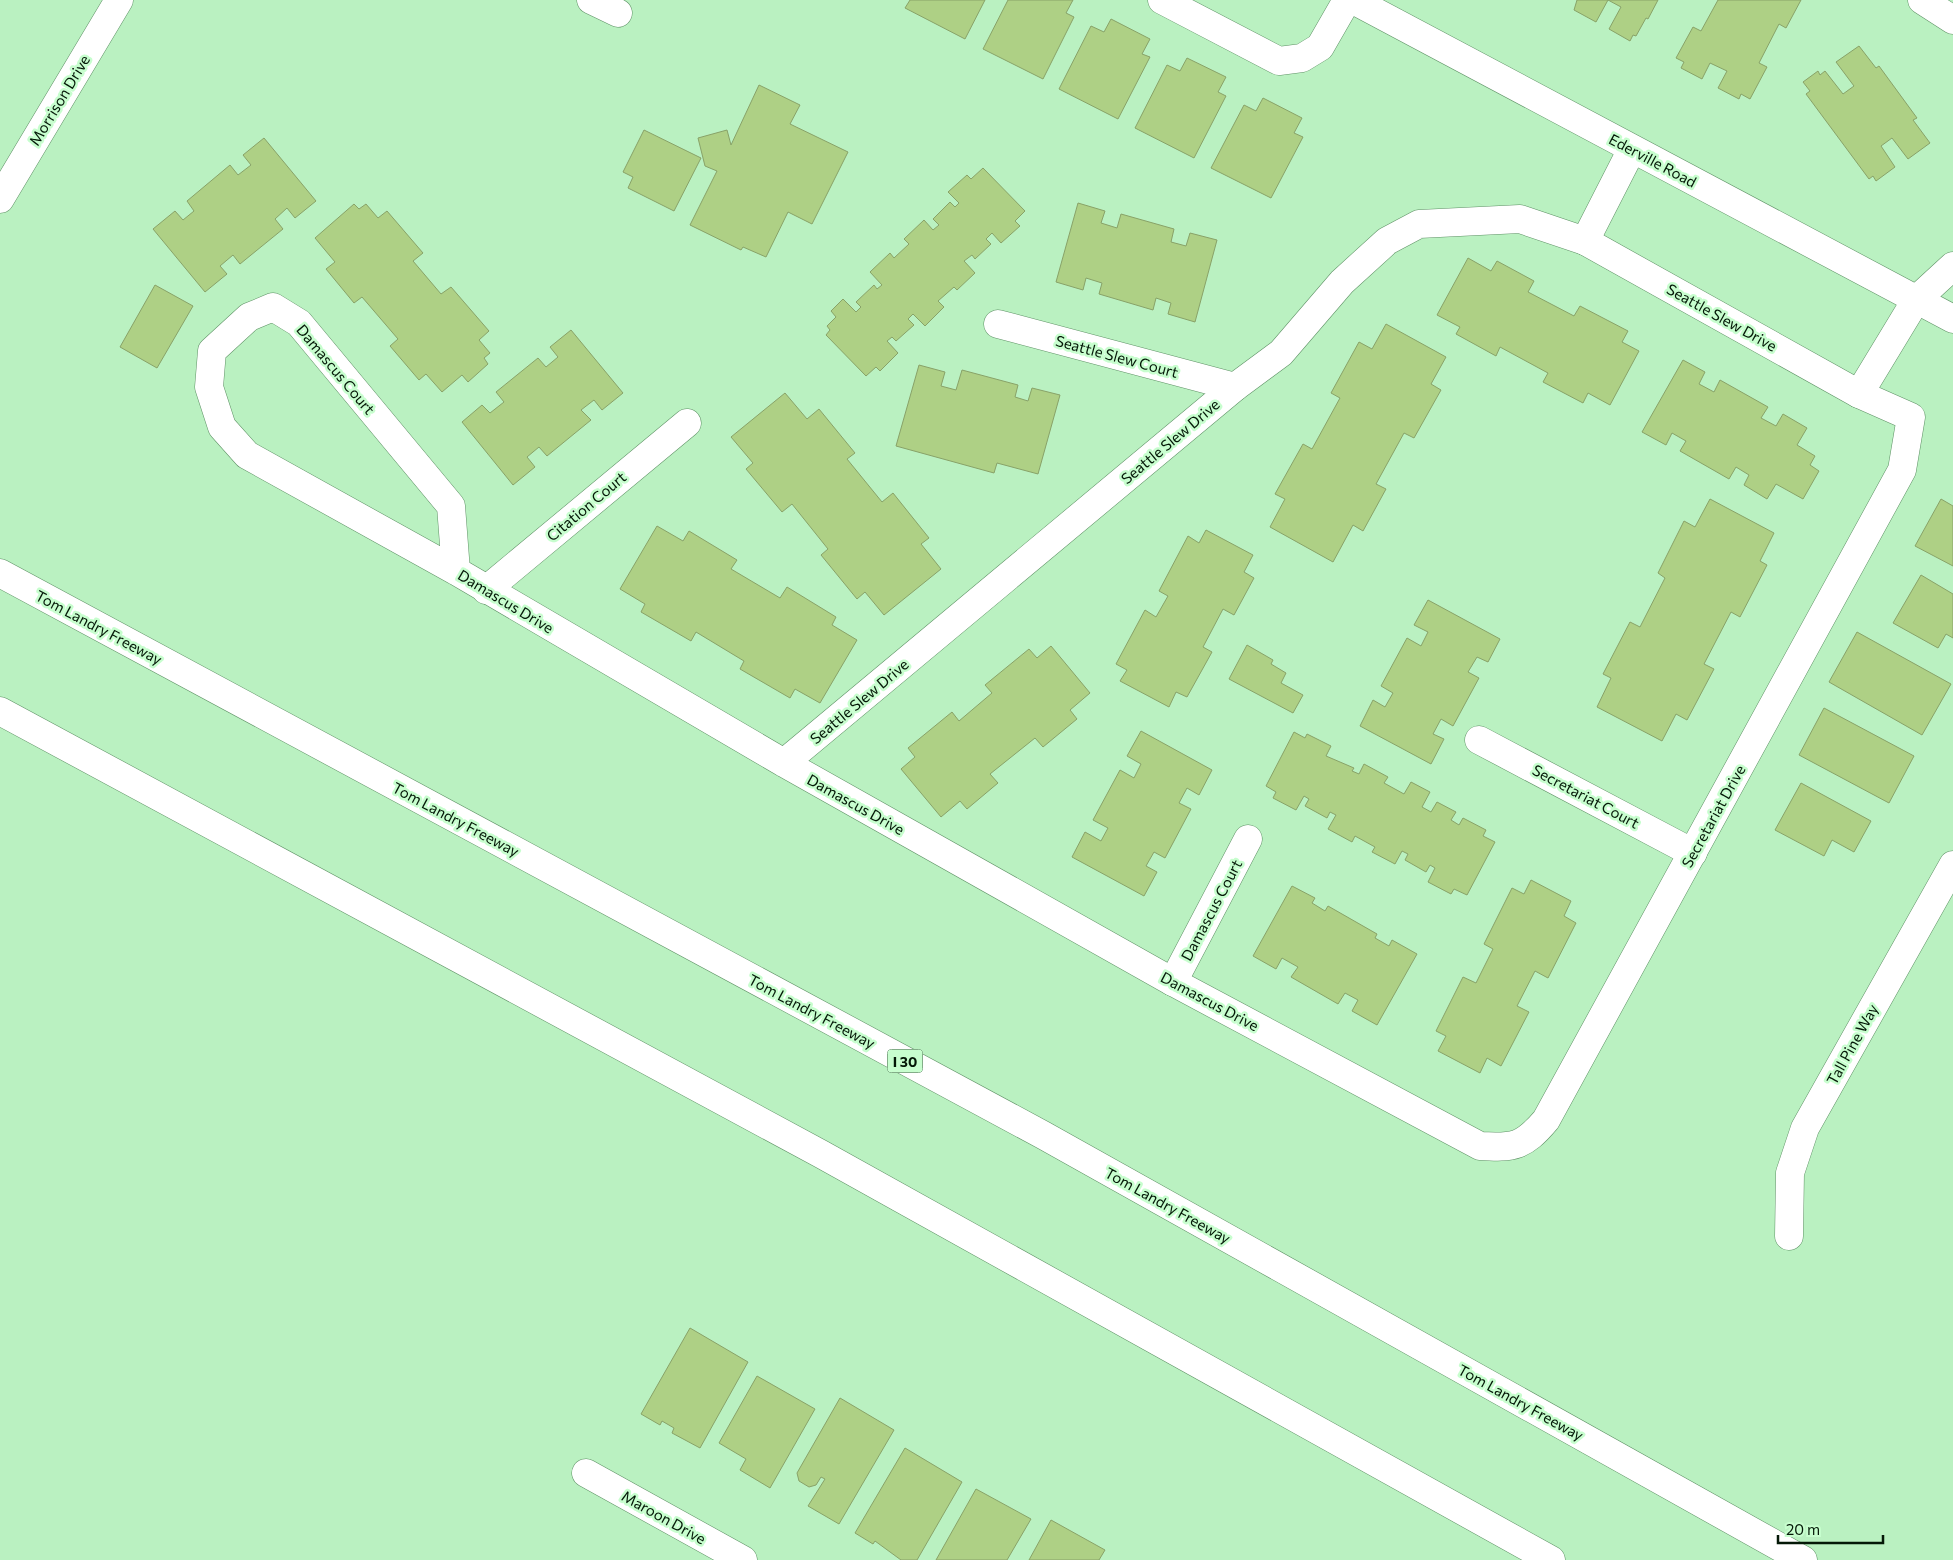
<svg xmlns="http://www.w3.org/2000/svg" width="1953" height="1560" font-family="Commissioner,sans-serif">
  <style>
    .building { fill: #aed085; stroke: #88a268 }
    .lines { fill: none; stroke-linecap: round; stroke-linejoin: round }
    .minor-casing { stroke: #5f9266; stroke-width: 29 }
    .highway-casing { stroke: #5f9266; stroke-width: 29 }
    .minor { stroke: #fff; stroke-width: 28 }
    .highway { stroke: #fff; stroke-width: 28 }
    .labels { text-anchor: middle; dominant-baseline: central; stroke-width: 5; stroke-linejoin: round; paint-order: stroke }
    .shield { fill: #c7fece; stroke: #3e5d43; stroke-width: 1 }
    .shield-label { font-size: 14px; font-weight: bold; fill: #041807 }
    .street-label { font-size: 15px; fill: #041807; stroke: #c7fece }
  </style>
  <rect width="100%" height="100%" fill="#baf1c1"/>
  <g class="building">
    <polygon points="910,0 985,0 965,39 905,8"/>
    <polygon points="1008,0 1073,0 1066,13 1074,17 1043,79 983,49"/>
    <polygon points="1577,0 1658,0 1648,19 1646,18 1636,36 1633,35 1630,41 1609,29 1621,7 1608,0 1596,22 1574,10"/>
    <polygon points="1718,0 1801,0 1786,28 1779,24 1759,63 1767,67 1750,99 1741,94 1739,99 1718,88 1727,71 1710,63 1702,79 1681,68 1684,62 1676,58 1693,27 1701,31"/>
    <polygon points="1111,19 1150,39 1142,54 1150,57 1118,119 1059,89 1091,26 1104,32"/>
    <polygon points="1859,46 1876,68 1879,66 1917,118 1913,120 1930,143 1908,159 1892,138 1881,146 1895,167 1876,181 1873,176 1869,179 1806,94 1810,91 1803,82 1818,71 1820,75 1825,71 1843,94 1854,86 1836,62"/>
    <polygon points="1187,58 1226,77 1218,92 1226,96 1194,158 1135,128 1167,65 1180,71"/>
    <polygon points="759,85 800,105 790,124 848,152 812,224 788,212 766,257 743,247 741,250 690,225 717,171 705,166 698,138 727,130 731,145"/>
    <polygon points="1263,98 1302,118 1294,133 1303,137 1271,198 1211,168 1244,105 1256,111"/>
    <polygon points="644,130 701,158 674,211 628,188 633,177 623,172"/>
    <polygon points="264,138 316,201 295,218 287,208 275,219 283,229 240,264 233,255 220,266 227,274 205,292 153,229 175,211 183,220 194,211 187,201 230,165 238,175 251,165 243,155"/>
    <polygon points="983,168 1025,211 1015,221 1020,226 1001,243 992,233 986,239 991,244 975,259 972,255 964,261 975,273 957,290 954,287 938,301 944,307 925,326 913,314 908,319 914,325 896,341 892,337 887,341 898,353 880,371 876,367 866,376 826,335 830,330 827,326 836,317 831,311 843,299 856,312 861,307 856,302 874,285 877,289 882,285 870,272 890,253 894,258 909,244 904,239 924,220 933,230 939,225 933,219 950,202 955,207 959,203 948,192 967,175 971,179"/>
    <polygon points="1078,203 1105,211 1101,223 1117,228 1121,214 1174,229 1171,242 1186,246 1190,233 1217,240 1195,322 1168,314 1171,303 1156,298 1153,310 1099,294 1102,283 1086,278 1083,290 1056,282"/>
    <polygon points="354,204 359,209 366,204 378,218 387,211 423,253 413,261 441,294 451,287 489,331 479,340 490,353 484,358 488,364 468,382 462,375 442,392 426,374 419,380 390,346 398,339 362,297 354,303 326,269 335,262 315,238"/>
    <polygon points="1468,258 1491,271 1497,261 1534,281 1528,292 1574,316 1580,306 1628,331 1622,342 1639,351 1610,405 1588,393 1583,403 1543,382 1548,373 1500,347 1496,356 1456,334 1460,327 1437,315"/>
    <polygon points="155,285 193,306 157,368 120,347"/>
    <polygon points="1386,324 1446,357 1431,384 1441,390 1414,438 1404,433 1376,484 1386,489 1363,531 1353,525 1333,562 1270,527 1285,499 1275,494 1303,444 1312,449 1340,398 1331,393 1359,342 1372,349"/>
    <polygon points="571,330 623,393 602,410 594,400 581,410 591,420 547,456 539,447 527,457 535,467 513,485 462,422 482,405 490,413 504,402 496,392 538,358 546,367 558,357 550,347"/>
    <polygon points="1683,360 1705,372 1699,384 1714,392 1720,380 1768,407 1761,418 1776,426 1783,414 1807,428 1797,445 1815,456 1810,465 1819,471 1803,499 1776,484 1767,499 1744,485 1749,475 1736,467 1729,479 1680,451 1686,441 1672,433 1666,445 1642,432"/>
    <polygon points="919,365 945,372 941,386 956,390 962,370 1018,385 1015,397 1028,401 1032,388 1060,395 1038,474 997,463 994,473 896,446"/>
    <polygon points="785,393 807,419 819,409 855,453 847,459 882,502 893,493 929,538 921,544 941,569 884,615 865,592 857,599 821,555 828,549 792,504 782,512 746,469 753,463 731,437"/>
    <polygon points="1710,499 1774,533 1760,561 1767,565 1740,617 1731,612 1704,664 1714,669 1687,720 1676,714 1662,741 1597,707 1611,678 1603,674 1630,622 1640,627 1665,578 1658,573 1684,521 1695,527"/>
    <polygon points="1941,499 1953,506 1953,566 1915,546"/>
    <polygon points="657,526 683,541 689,531 737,560 731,569 780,598 787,587 836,617 832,625 857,640 820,703 795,689 790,698 740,669 744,661 696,632 691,641 641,612 645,604 620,589"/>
    <polygon points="1206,530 1253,555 1244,572 1254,578 1234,615 1223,609 1203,647 1212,652 1187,697 1176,692 1169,707 1120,681 1127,670 1116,664 1145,610 1156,617 1168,596 1159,591 1188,536 1199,543"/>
    <polygon points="1921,575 1953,594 1953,638 1946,634 1938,648 1893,623"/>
    <polygon points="1428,600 1500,639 1488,662 1477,657 1468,672 1479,678 1453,726 1441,719 1433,734 1444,739 1431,764 1360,726 1373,700 1385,707 1393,693 1381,686 1407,638 1421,646 1428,632 1414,625"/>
    <polygon points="1857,632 1951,684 1922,735 1829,682"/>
    <polygon points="1247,645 1273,660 1271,664 1286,673 1281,683 1303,695 1293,713 1229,679"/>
    <polygon points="1051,646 1090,693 1070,710 1077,719 1043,747 1035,738 990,774 998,783 967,809 960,801 941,817 901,769 915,757 908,748 952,712 959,721 992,693 985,685 1029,649 1037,658"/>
    <polygon points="1824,708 1914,756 1889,803 1799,755"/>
    <polygon points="1141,731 1212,770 1199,795 1187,788 1179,803 1191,809 1165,858 1154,852 1146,866 1157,872 1144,896 1072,857 1085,832 1101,841 1108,828 1093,820 1120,770 1134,778 1141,764 1127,756"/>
    <polygon points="1294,732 1305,738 1307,734 1331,746 1326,756 1354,768 1352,771 1359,774 1364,764 1388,777 1384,783 1404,794 1411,782 1430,792 1422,807 1431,812 1437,802 1456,812 1451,820 1459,825 1463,818 1486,830 1483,836 1495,842 1467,895 1454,889 1451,894 1428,882 1435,868 1430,865 1426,872 1405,860 1408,854 1402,851 1395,864 1372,852 1375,847 1355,836 1352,842 1328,829 1336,815 1330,812 1327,818 1305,806 1309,799 1304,796 1296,810 1273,798 1276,792 1266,786"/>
    <polygon points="1801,783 1871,821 1854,852 1832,840 1824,856 1775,830"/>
    <polygon points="1531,880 1571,901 1564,916 1576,923 1548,978 1535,971 1517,1006 1529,1012 1501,1066 1487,1058 1480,1073 1438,1051 1446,1036 1436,1031 1463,977 1476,983 1493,949 1484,944 1512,888 1524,894"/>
    <polygon points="1292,886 1315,898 1312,903 1325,911 1328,906 1377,934 1375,938 1389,946 1392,940 1417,954 1377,1025 1352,1011 1358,1000 1345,993 1338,1004 1291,977 1298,967 1282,958 1276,969 1253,956"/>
    <polygon points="690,1328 748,1362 700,1448 672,1433 674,1428 662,1421 660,1425 641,1414"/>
    <polygon points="757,1376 815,1409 770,1488 740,1470 746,1459 719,1443"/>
    <polygon points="840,1398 894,1430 839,1524 808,1506 825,1479 821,1477 816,1485 809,1487 799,1481 797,1473"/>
    <polygon points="905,1448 962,1482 917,1560 901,1560 875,1541 873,1544 855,1533"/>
    <polygon points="976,1489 1031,1519 1007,1560 936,1560"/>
    <polygon points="1051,1520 1105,1550 1099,1560 1029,1560"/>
  </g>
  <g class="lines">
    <defs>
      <g id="minor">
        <polyline points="591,0 618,13"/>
        <polyline points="1162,0 1279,61 1302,58 1320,47 1347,0"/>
        <polyline points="1353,0 1953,319"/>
        <polyline points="1922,0 1953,20"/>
        <polyline points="0,199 119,0"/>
        <polyline points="1585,241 1632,149"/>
        <polyline points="998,324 1235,387"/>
        <polyline points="1859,394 1916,300 1953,266"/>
        <path d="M 456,571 L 451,506 L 299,323 L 273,307 L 249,317 L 212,351 L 209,387 L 222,427 L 247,455 L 456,571 L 784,763 L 1173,982 L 1480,1146 C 1514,1148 1523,1147 1546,1120 L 1902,470 L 1911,417 L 1859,394 L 1585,241 L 1520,219 L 1419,224 L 1387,241 L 1342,282 L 1281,353 L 1235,387 L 784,763"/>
        <polyline points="486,590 687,423"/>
        <polyline points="1479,740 1693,853"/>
        <polyline points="1173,982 1248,839"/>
        <polyline points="1789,1236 1790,1173 1805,1128 1953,865"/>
        <polyline points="586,1473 743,1560"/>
      </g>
      <g id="highway">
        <polyline points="0,573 1043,1135 1803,1560"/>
        <polyline points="0,711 821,1154 1551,1560"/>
      </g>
    </defs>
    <use href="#minor" class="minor-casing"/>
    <use href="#highway" class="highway-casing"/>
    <use href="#minor" class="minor"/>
    <use href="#highway" class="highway"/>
  </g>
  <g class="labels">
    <rect class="shield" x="887.5" y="1049.5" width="35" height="23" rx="4"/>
    <g class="shield-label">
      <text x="905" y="1061">I 30</text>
    </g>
    <g class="street-label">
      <text transform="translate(59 100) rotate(-59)">Morrison Drive</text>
      <text transform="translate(1653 160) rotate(28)">Ederville Road</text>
      <text transform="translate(1722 317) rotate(29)">Seattle Slew Drive</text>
      <text transform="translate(1117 356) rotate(15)">Seattle Slew Court</text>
      <text transform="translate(336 369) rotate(50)">Damascus Court</text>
      <text transform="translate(1170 441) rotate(-40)">Seattle Slew Drive</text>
      <text transform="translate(586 506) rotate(-40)">Citation Court</text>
      <text transform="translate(506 601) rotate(31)">Damascus Drive</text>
      <text transform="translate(99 627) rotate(28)">Tom Landry Freeway</text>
      <text transform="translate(859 701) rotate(-40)">Seattle Slew Drive</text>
      <text transform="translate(1586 796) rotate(28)">Secretariat Court</text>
      <text transform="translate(856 804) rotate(29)">Damascus Drive</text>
      <text transform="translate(1713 816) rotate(-61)">Secretariat Drive</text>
      <text transform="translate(456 819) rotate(28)">Tom Landry Freeway</text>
      <text transform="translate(1211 910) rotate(-62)">Damascus Court</text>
      <text transform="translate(1210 1001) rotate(28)">Damascus Drive</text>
      <text transform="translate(812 1011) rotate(28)">Tom Landry Freeway</text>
      <text transform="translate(1852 1044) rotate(-61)">Tall Pine Way</text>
      <text transform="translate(1168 1205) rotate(29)">Tom Landry Freeway</text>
      <text transform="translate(1521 1402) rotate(29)">Tom Landry Freeway</text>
      <text transform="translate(664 1517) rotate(29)">Maroon Drive</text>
    </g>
  </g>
  <path d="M1778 1535v8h105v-8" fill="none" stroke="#041807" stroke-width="2.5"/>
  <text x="1786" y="1535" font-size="15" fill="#041807" stroke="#c7fece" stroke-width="4" paint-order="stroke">20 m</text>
</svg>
